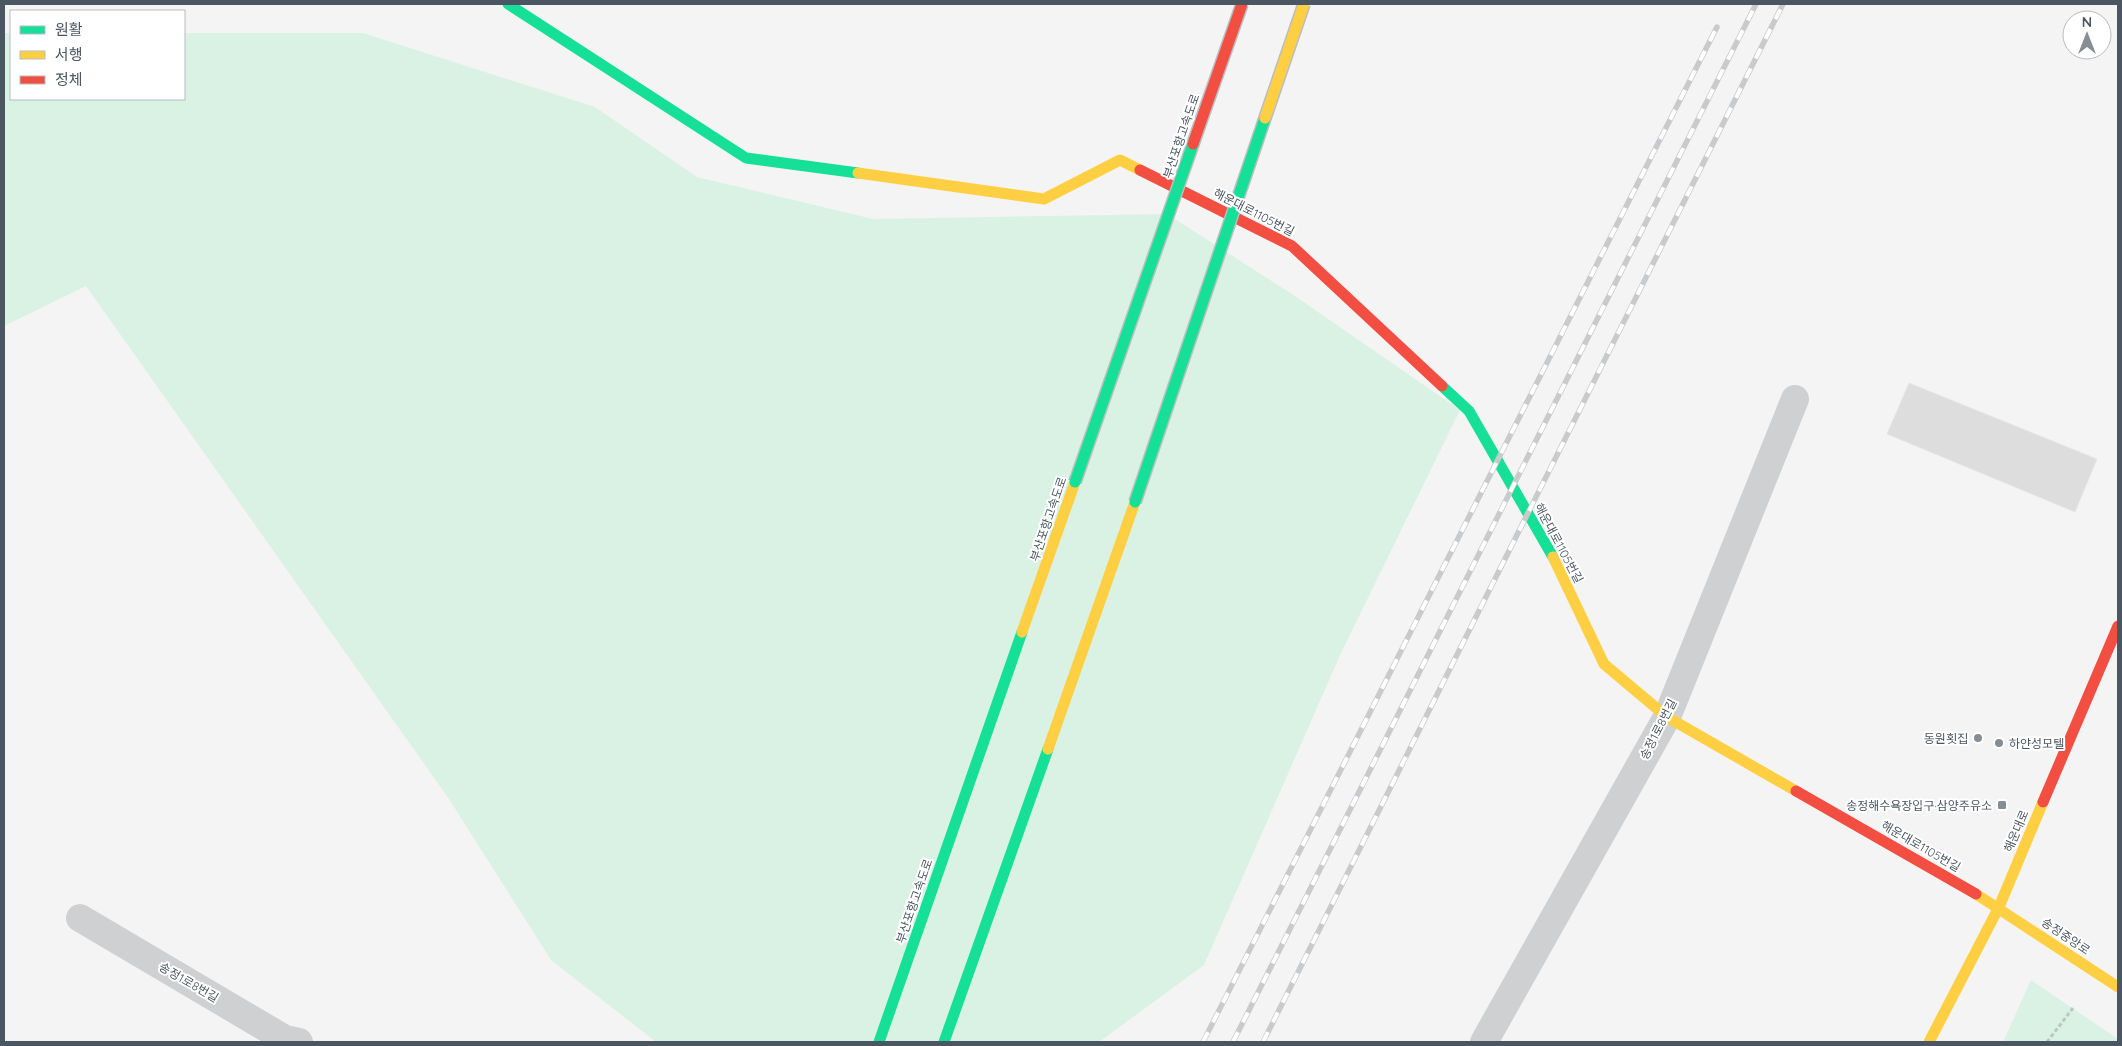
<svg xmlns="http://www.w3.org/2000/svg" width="2122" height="1046" font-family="Quicksand,'Noto Sans KR',sans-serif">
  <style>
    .green { fill: #d9f2e3 }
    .building { fill: #ddddde; stroke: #e5e6e7 }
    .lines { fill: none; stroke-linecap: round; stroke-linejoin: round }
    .path { stroke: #bcc7c4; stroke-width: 3; stroke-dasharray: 4 2.5; stroke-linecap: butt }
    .street { stroke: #ced0d2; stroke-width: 28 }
    .fast { stroke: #16e098; stroke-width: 11 }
    .slow { stroke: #ffcf43; stroke-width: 11 }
    .jam { stroke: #f24e42; stroke-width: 11 }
    .rail-casing { stroke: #c9cacc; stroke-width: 5.5 }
    .rail { stroke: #fff; stroke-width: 4; stroke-dasharray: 11; stroke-linecap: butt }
    .fast-bridge-casing { stroke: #b9bec3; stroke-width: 14; stroke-linecap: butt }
    .slow-bridge-casing { stroke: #b9bec3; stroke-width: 14; stroke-linecap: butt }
    .jam-bridge-casing { stroke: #b9bec3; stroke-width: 14; stroke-linecap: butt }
    .fast-bridge { stroke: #16e098; stroke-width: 11 }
    .slow-bridge { stroke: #ffcf43; stroke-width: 11 }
    .jam-bridge { stroke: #f24e42; stroke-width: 11 }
    .poi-dot { fill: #868d94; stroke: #fff; stroke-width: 2 }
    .labels { text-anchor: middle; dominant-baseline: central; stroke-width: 4; stroke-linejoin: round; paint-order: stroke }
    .street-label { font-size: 12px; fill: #4a5661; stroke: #fff }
    .poi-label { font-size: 12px; fill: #4a5661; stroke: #fff; text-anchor: end }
  </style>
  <rect width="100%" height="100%" fill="#f4f4f4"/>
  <g class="green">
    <polygon points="4,33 11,33 11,99 184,99 184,33 363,33 595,107 697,177 873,219 1167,214 1292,294 1460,410 1341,653 1204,965 1099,1042 656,1042 551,960 449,799 86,286 4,326"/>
    <polygon points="2031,980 2118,1039 2118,1042 2003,1042"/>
  </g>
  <polygon class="building" points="1909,383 2097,459 2075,512 1887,434"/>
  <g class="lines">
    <polyline class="path" points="2047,1042 2073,1008"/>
    <g class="street">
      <polyline points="80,918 285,1039 299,1042"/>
      <polyline points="1484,1042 1667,717 1795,399"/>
    </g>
    <g class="fast">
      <polyline points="508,4 746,158 858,173"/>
      <polyline points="1442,386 1469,411 1553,557"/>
      <polyline points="879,1042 1022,632"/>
      <polyline points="944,1042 1048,749"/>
    </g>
    <g class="slow">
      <polyline points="858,173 1044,199 1120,160 1140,170"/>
      <polyline points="1553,557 1604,664 1667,717 1796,791"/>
      <polyline points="1022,632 1075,482"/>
      <polyline points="1048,749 1135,502"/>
      <polyline points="1976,894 2118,987"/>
      <polyline points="1929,1042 1999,907 2043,802"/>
    </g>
    <g class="jam">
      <polyline points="1140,170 1292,246 1442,386"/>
      <polyline points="1796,791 1976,894"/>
      <polyline points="2043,802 2118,626"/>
    </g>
    <defs>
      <g id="rail">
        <polyline points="1203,1042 1717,27"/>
        <polyline points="1233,1042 1756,4"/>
        <polyline points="1263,1042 1783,4"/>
      </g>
    </defs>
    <use href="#rail" class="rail-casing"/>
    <use href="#rail" class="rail"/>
    <defs>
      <g id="fast-bridge">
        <polyline points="1075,482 1193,144"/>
        <polyline points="1135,502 1265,118"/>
      </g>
      <polyline id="slow-bridge" points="1265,118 1304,4"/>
      <polyline id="jam-bridge" points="1193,144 1242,4"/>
    </defs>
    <use href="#fast-bridge" class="fast-bridge-casing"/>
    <use href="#slow-bridge" class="slow-bridge-casing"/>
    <use href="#jam-bridge" class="jam-bridge-casing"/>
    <use href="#fast-bridge" class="fast-bridge"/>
    <use href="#slow-bridge" class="slow-bridge"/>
    <use href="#jam-bridge" class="jam-bridge"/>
  </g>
  <g class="poi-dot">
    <circle cx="1978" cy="738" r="5"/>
    <circle cx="1999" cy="743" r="5"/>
    <rect x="1997" y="800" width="10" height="10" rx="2.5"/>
  </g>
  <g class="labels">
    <g class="street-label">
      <text transform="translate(1181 136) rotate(-71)">부산포항고속도로</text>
      <text transform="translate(1254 212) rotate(27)">해운대로1105번길</text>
      <text transform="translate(1048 519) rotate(-71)">부산포항고속도로</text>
      <text transform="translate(1559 543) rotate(62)">해운대로1105번길</text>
      <text transform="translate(1658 729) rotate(-63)">송정1로8번길</text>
      <text transform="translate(2016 831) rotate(-67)">해운대로</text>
      <text transform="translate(1921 846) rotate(30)">해운대로1105번길</text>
      <text transform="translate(914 901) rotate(-71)">부산포항고속도로</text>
      <text transform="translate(2066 936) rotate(34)">송정중앙로</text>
      <text transform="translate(189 982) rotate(30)">송정1로8번길</text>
    </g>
    <g class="poi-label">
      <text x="1968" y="738">동원횟집</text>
      <text x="2009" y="743" text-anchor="start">하얀성모텔</text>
      <text x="1992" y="805">송정해수욕장입구·삼양주유소</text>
    </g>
  </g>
  <rect width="2122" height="1046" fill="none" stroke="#4a5661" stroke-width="10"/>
  <rect x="10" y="10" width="175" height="90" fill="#ffffff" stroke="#b7bbc0"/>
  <rect x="20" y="26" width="25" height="8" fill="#16e098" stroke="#b7bbc0"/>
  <text x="55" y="35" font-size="15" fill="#4a5661">원활</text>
  <rect x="20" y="51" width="25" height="8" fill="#ffcf43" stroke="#b7bbc0"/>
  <text x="55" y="60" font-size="15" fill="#4a5661">서행</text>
  <rect x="20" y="76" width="25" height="8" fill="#f24e42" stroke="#b7bbc0"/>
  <text x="55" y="85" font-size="15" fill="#4a5661">정체</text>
  <g transform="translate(2087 35)"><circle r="24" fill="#ffffff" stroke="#b7bbc0"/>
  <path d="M0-4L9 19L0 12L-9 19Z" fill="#868d94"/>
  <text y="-8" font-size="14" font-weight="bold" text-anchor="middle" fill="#4a5661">N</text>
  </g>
</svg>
